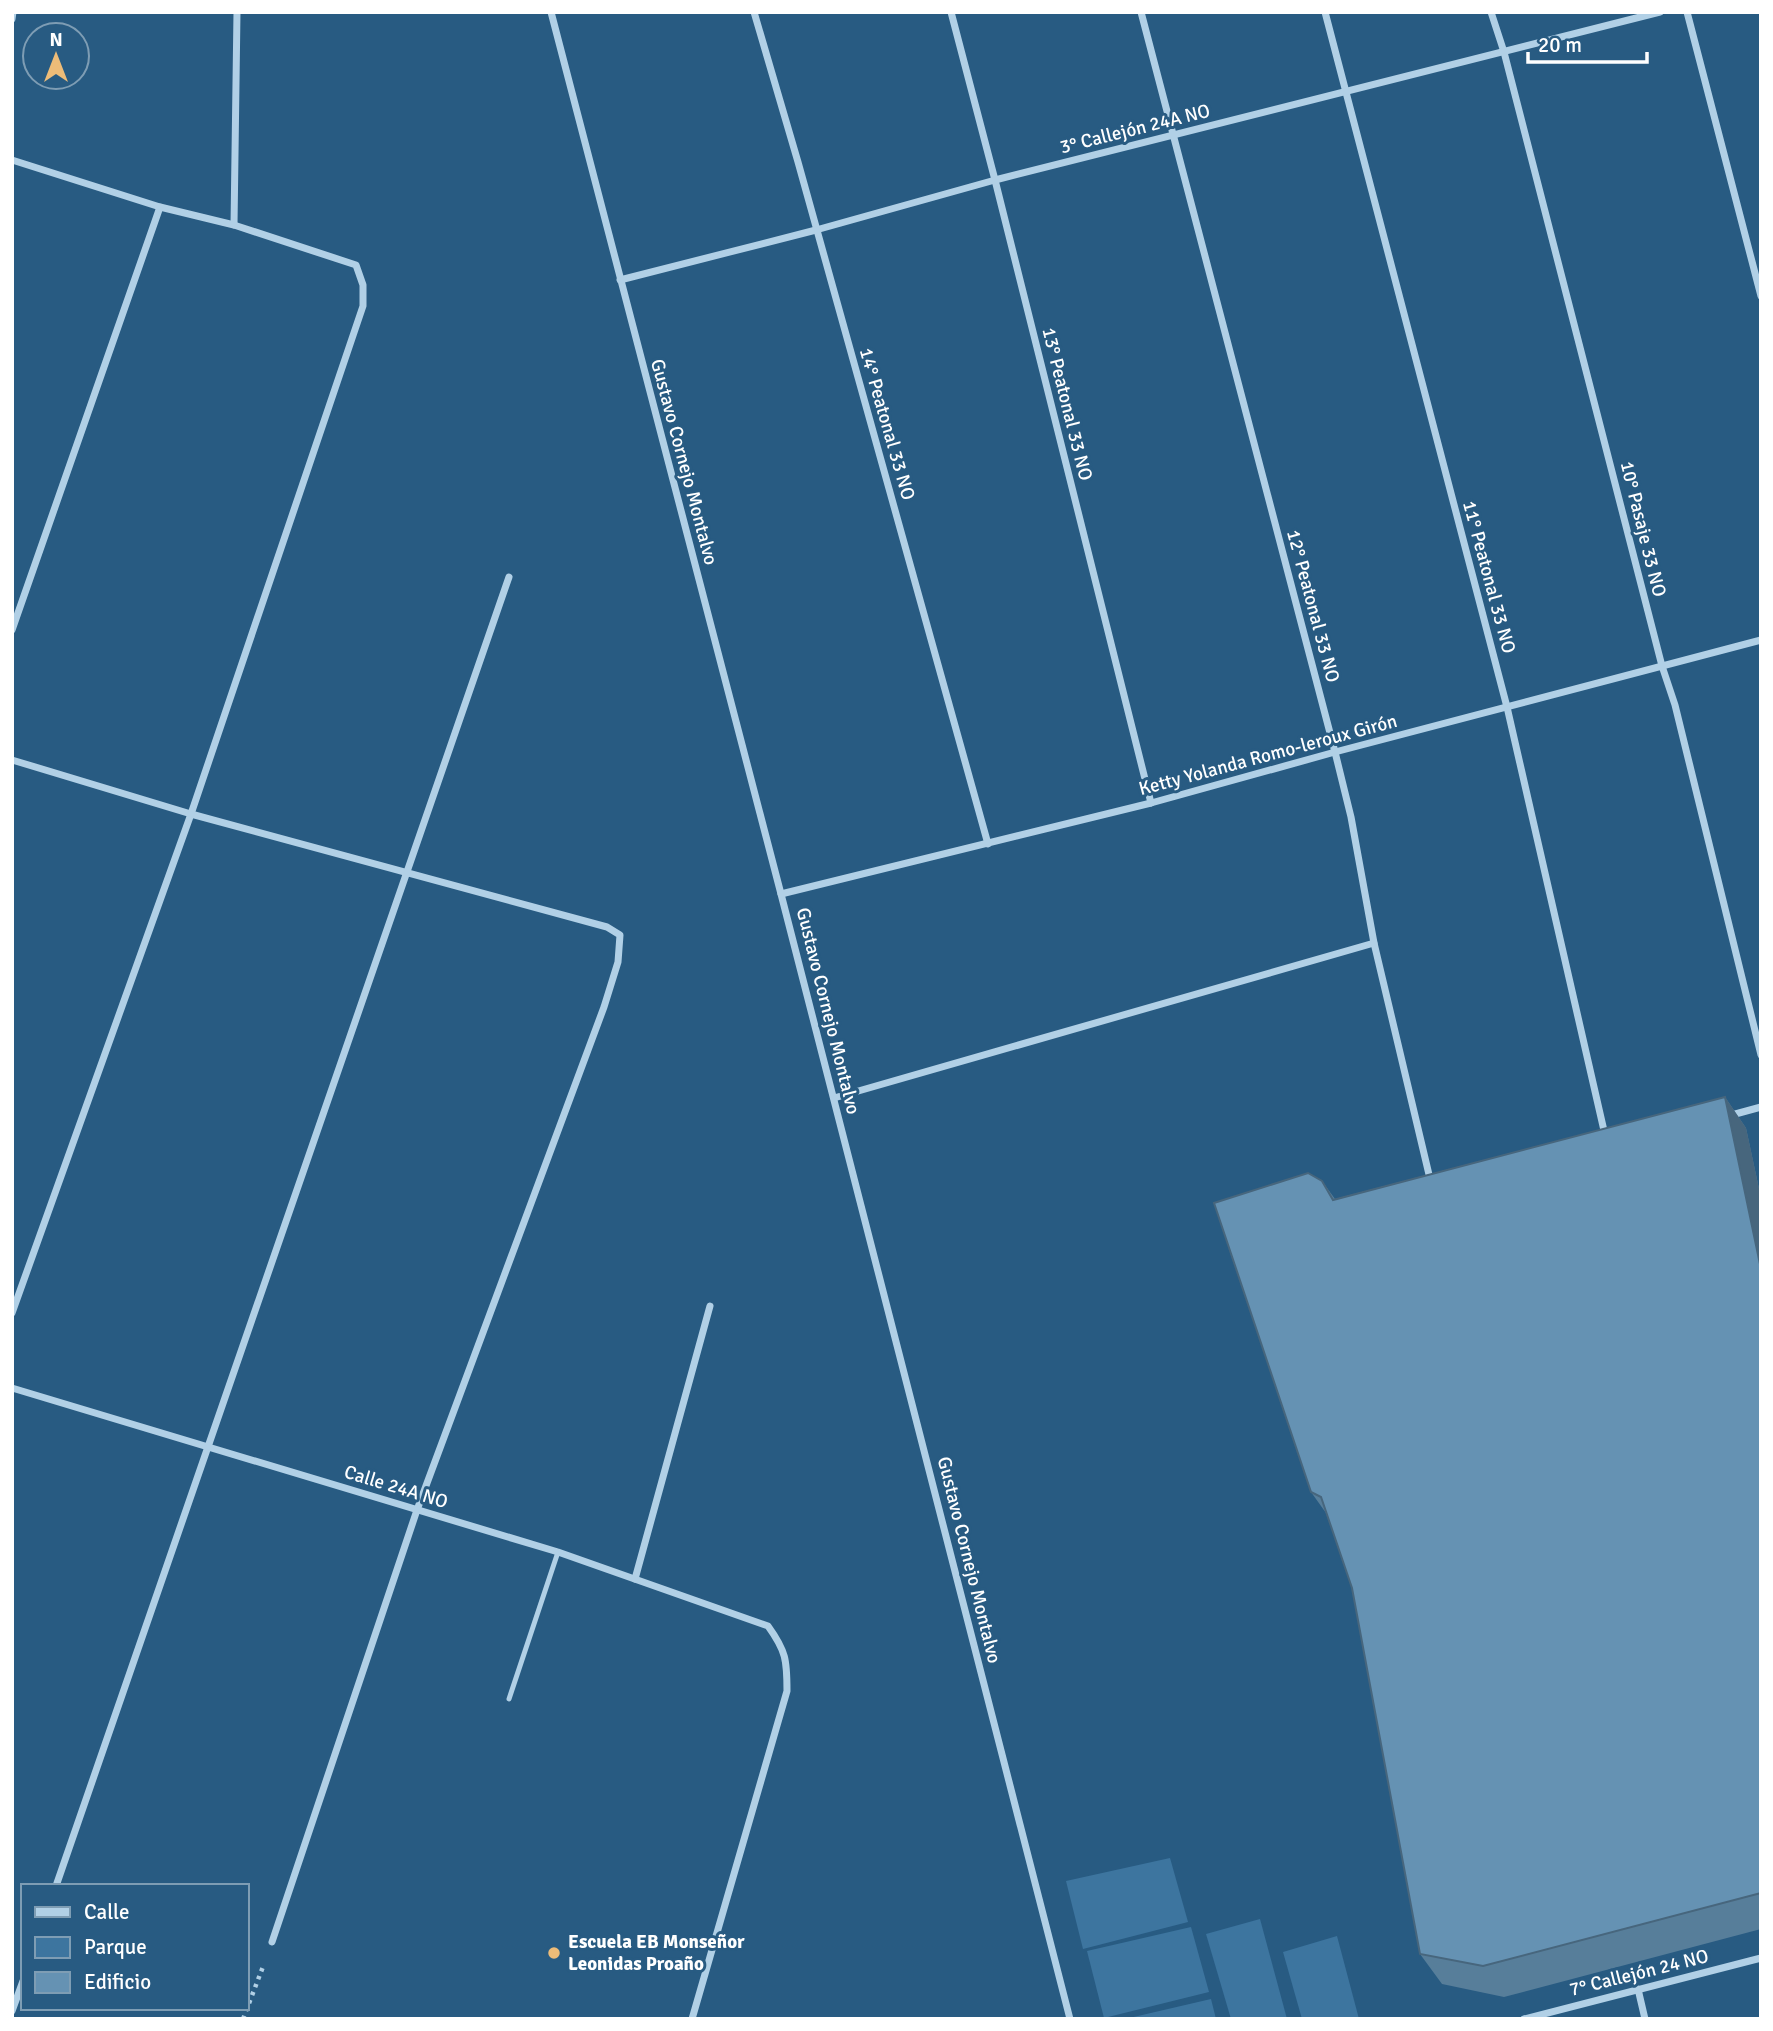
<svg xmlns="http://www.w3.org/2000/svg" width="1773" height="2031" font-family="Signika,sans-serif">
  <style>
    .green { fill: #3d759f }
    .lines { fill: none; stroke-linecap: round; stroke-linejoin: round }
    .path { stroke: #b1d0e6; stroke-width: 4.5; stroke-dasharray: 3.5 5; stroke-linecap: butt }
    .service { stroke: #b1d0e6; stroke-width: 5 }
    .minor { stroke: #b1d0e6; stroke-width: 7 }
    .wall { fill: #577e9a }
    .shaded-wall { fill: #47667d }
    .building { fill: #6592b3; stroke: #47667d; stroke-width: 2 }
    .poi-dot { fill: #edbc78; stroke: #285b82; stroke-width: 2.5 }
    .labels { text-anchor: middle; dominant-baseline: central; stroke-width: 6; stroke-linejoin: round; paint-order: stroke }
    .street-label { font-size: 19px; fill: #fff; stroke: #285b82 }
    .poi-label { font-size: 19px; font-weight: bold; fill: #fff; stroke: #285b82; text-anchor: start }
  </style>
  <rect width="100%" height="100%" fill="#285b82"/>
  <g class="green">
    <polygon points="1170,1858 1188,1922 1083,1949 1066,1881"/>
    <polygon points="1260,1919 1287,2019 1231,2019 1206,1934"/>
    <polygon points="1191,1927 1209,1992 1104,2018 1087,1951"/>
    <polygon points="1337,1936 1359,2019 1302,2019 1283,1952"/>
    <polygon points="1211,1999 1216,2019 1125,2019"/>
  </g>
  <g class="lines">
    <polyline class="path" points="243,2019 264,1964"/>
    <polyline class="service" points="509,1699 558,1552"/>
    <g class="minor">
      <polyline points="551,12 781,894 1070,2019"/>
      <polyline points="754,12 798,162 988,844"/>
      <polyline points="951,12 995,180 1151,803"/>
      <polyline points="1141,12 1335,752 1351,817 1374,943 1431,1183"/>
      <polyline points="1325,12 1507,707 1605,1135"/>
      <polyline points="1491,12 1504,52 1662,666 1675,705 1761,1055"/>
      <polyline points="1687,12 1761,296"/>
      <polyline points="12,19 13,12"/>
      <polyline points="12,160 160,207 234,225 237,12"/>
      <polyline points="620,280 816,230 995,180 1660,12"/>
      <polyline points="12,630 160,207"/>
      <polyline points="12,760 191,814 607,927 620,935 618,962 604,1007 417,1510 272,1942"/>
      <polyline points="781,894 1151,803 1335,752 1761,640"/>
      <polyline points="834,1098 1374,943"/>
      <polyline points="1728,1116 1761,1107"/>
      <polyline points="12,1313 191,814 363,306 363,285 356,265 234,225"/>
      <path d="M 12,1388 L 558,1552 L 768,1626 C 786,1651 787,1660 787,1691 L 692,2019"/>
      <polyline points="635,1579 710,1306"/>
      <polyline points="56,1886 509,577"/>
      <polyline points="1638,1989 1645,2019"/>
      <polyline points="12,2011 23,1981"/>
      <polyline points="1524,2019 1761,1958"/>
    </g>
  </g>
  <polygon class="wall" points="1725,1097 1746,1128 1761,1198 1761,1929 1504,1997 1442,1984 1420,1954 1352,1588 1326,1513 1311,1492 1322,1181 1335,1199"/>
  <polygon class="shaded-wall" points="1725,1097 1746,1128 1761,1198 1761,1269"/>
  <polygon class="building" points="1725,1097 1761,1269 1761,1893 1483,1966 1420,1954 1352,1588 1321,1497 1311,1492 1214,1203 1308,1173 1322,1181 1333,1200"/>
  <circle class="poi-dot" cx="554" cy="1953" r="7"/>
  <g class="labels">
    <g class="street-label">
      <text transform="translate(1135 129) rotate(-14)">3° Callejón 24A NO</text>
      <text transform="translate(1067 404) rotate(76)">13° Peatonal 33 NO</text>
      <text transform="translate(887 424) rotate(74)">14° Peatonal 33 NO</text>
      <text transform="translate(684 462) rotate(75)">Gustavo Cornejo Montalvo</text>
      <text transform="translate(1643 529) rotate(76)">10° Pasaje 33 NO</text>
      <text transform="translate(1489 577) rotate(75)">11° Peatonal 33 NO</text>
      <text transform="translate(1313 606) rotate(75)">12° Peatonal 33 NO</text>
      <text transform="translate(1268 755) rotate(-15)">Ketty Yolanda Romo-leroux Girón</text>
      <text transform="translate(828 1011) rotate(76)">Gustavo Cornejo Montalvo</text>
      <text transform="translate(396 1487) rotate(17)">Calle 24A NO</text>
      <text transform="translate(969 1560) rotate(76)">Gustavo Cornejo Montalvo</text>
      <text transform="translate(1639 1973) rotate(-14)">7° Callejón 24 NO</text>
    </g>
    <g class="poi-label">
      <text x="568" y="1942">Escuela EB Monseñor<tspan x="568" dy="22">Leonidas Proaño</tspan></text>
    </g>
  </g>
  <rect width="1773" height="2031" fill="none" stroke="#ffffff" stroke-width="28"/>
  <rect x="21" y="1884" width="228" height="126" fill="#285b82" stroke="#7e9db4" stroke-width="2"/>
  <rect x="35" y="1907" width="35" height="10" fill="#b1d0e6" stroke="#7e9db4" stroke-width="2"/>
  <text x="84" y="1919" font-size="21" fill="#ffffff">Calle</text>
  <rect x="35" y="1937" width="35" height="21" fill="#3d759f" stroke="#7e9db4" stroke-width="2"/>
  <text x="84" y="1954" font-size="21" fill="#ffffff">Parque</text>
  <rect x="35" y="1972" width="35" height="21" fill="#6592b3" stroke="#7e9db4" stroke-width="2"/>
  <text x="84" y="1989" font-size="21" fill="#ffffff">Edificio</text>
  <g transform="translate(56 56)"><circle r="33" fill="#285b82" stroke="#7e9db4" stroke-width="2"/>
  <path d="M0-5L12 26L0 18L-12 26Z" fill="#edbc78"/>
  <text y="-10" font-size="19" font-weight="bold" text-anchor="middle" fill="#ffffff">N</text>
  </g>
  <path d="M1528 52v10h119v-10" fill="none" stroke="#ffffff" stroke-width="3.5"/>
  <text x="1538" y="52" font-size="21" fill="#ffffff" stroke="#285b82" stroke-width="5" paint-order="stroke">20 m</text>
</svg>
